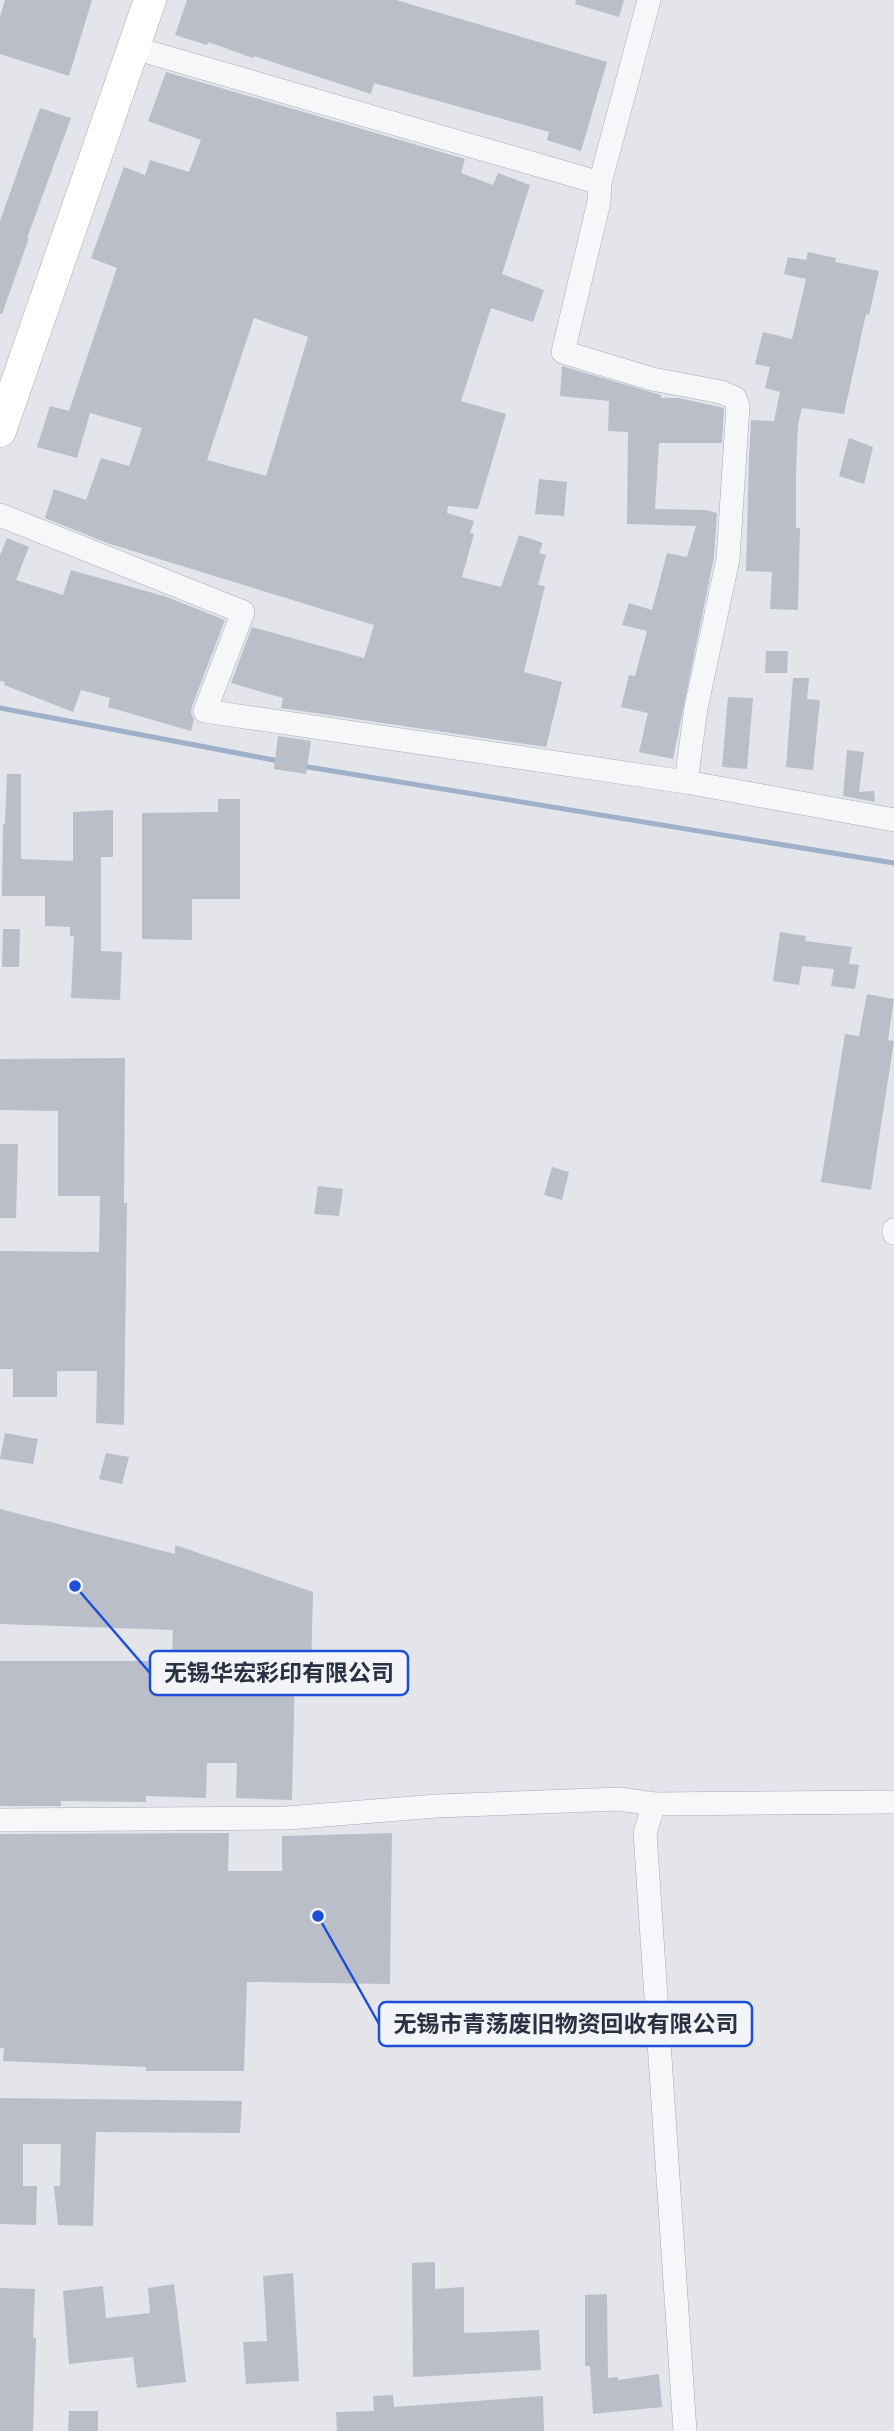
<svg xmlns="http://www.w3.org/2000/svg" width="894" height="2431" font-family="'Work Sans','Noto Sans SC',sans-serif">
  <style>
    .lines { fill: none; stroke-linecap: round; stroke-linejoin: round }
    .stream { stroke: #9eb0ca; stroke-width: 5 }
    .building { fill: #babec8; fill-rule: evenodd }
    .street-casing { stroke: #a8abb5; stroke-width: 24 }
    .secondary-casing { stroke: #a8abb5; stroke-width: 33 }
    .street { stroke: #f6f7f9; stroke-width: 23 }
    .secondary { stroke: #fff; stroke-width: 32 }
    .leader { fill: none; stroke: #1d4ed8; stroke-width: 2.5 }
    .callout-dot { fill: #1d4ed8; stroke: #f3f4f8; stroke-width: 2.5 }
    .callout { fill: #f3f4f8; stroke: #1d4ed8; stroke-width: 2.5 }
    .callout-label { font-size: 23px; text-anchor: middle; font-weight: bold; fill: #2b3143 }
  </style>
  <rect width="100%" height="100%" fill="#e3e5eb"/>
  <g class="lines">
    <g class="stream">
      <polyline points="0,708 279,761"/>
      <polyline points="302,766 894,863"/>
    </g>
  </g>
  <g class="building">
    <polygon points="5,0 92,0 69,76 0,54 0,17"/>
    <polygon points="187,0 396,0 607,62 581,151 547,140 549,132 374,83 371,94 254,56 253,58 208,42 207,45 175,35"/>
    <polygon points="576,0 624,0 619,17 575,4"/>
    <path d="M 166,72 L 465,159 L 461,173 L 493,185 L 498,173 L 530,185 L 502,274 L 544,290 L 533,322 L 491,308 L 461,401 L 506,414 L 478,509 L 448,506 L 447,513 L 474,521 L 470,533 L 474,534 L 462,577 L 501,587 L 519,535 L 543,543 L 539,553 L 546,555 L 538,585 L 545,586 L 524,672 L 562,682 L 546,747 L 281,708 L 283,698 L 231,683 L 252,627 L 364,658 L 374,625 L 107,543 L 45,518 L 54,489 L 86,500 L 101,458 L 129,466 L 142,428 L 90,413 L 77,458 L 37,447 L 50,406 L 69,411 L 117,268 L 91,258 L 124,167 L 145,175 L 150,160 L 189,172 L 201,140 L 148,121 ZM 254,318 L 308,337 L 266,476 L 207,460 Z"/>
    <polygon points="40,108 71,118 27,238 29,238 2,314 0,314 0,221"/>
    <polygon points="808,252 836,258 835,262 879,271 869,315 866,314 844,414 802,408 798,424 796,473 796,528 800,528 798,610 770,609 772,572 746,571 749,458 751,420 774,421 780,392 765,388 770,367 755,364 763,332 792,339 806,279 784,274 788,257 806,260"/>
    <polygon points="562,366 661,395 661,398 679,398 724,408 722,443 659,443 655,509 706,510 717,513 714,557 673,759 639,752 648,713 621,707 629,675 635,676 647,631 622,625 629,603 652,610 667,553 687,557 696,526 627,524 628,432 608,431 609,401 560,396"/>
    <polygon points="849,438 873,447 864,484 839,476"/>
    <polygon points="539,479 567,482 564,516 535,514"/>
    <polygon points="7,538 29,547 16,580 63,595 71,570 167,597 225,620 192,706 191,713 194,719 191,731 108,707 110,698 81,690 73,712 4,685 5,682 0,681 0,555"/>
    <polygon points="766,651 788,651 787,673 765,673"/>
    <polygon points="793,678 809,678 807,699 820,700 813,770 786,767"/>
    <polygon points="728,697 753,698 747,769 722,767"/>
    <polygon points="278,736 311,741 306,774 274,769"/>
    <polygon points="847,750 864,752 859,792 874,791 875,802 843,796"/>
    <polygon points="7,774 21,774 21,859 73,861 73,812 113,810 113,857 101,857 101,951 122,952 120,1000 71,998 74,936 70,936 70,927 45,926 45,896 2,896 3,824 5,824"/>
    <polygon points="218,799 240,799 240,899 192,899 192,940 142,939 142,813 218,812"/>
    <polygon points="3,929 20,929 19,967 2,967"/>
    <polygon points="780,932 806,936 805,941 852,947 849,964 859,965 855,989 831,986 834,969 802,966 799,985 773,981"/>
    <polygon points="867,994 894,999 888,1040 894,1041 871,1190 821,1182 845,1034 859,1036"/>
    <polygon points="125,1058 124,1203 127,1203 124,1425 96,1423 97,1371 57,1371 57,1397 13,1397 13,1369 0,1369 0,1251 99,1252 100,1196 58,1196 58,1111 0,1110 0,1059"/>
    <polygon points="0,1144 18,1144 16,1218 0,1218"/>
    <polygon points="552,1167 569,1172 562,1200 544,1195"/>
    <polygon points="318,1186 343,1189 339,1216 314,1214"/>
    <polygon points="5,1433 38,1439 33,1464 0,1459"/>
    <polygon points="106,1453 129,1457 122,1484 99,1479"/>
    <polygon points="0,1509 175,1554 175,1545 313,1592 311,1672 295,1671 292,1800 236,1798 237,1763 207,1763 206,1798 146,1796 146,1802 61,1801 61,1806 0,1806 0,1661 172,1661 173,1630 0,1624"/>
    <polygon points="229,1833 228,1871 282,1871 282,1836 392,1833 390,1984 247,1982 244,2071 146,2071 146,2067 3,2061 4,2048 0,2048 0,1834"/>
    <polygon points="0,2098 242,2101 240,2133 96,2132 93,2226 58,2225 54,2186 60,2186 61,2144 23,2144 23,2186 37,2186 36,2225 0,2224"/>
    <polygon points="435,2262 435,2289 464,2287 464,2333 539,2330 541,2370 413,2377 412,2263"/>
    <polygon points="293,2273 299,2381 246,2384 243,2342 267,2341 263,2276"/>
    <polygon points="174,2284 186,2382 137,2388 133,2357 69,2364 63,2291 103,2286 106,2318 150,2313 148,2288"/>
    <polygon points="0,2288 35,2289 33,2338 36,2338 33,2431 0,2431"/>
    <polygon points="607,2294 608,2378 618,2377 618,2380 659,2374 662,2407 593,2414 590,2366 585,2366 585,2295"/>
    <polygon points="393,2395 394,2407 543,2396 544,2431 337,2431 336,2412 374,2411 373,2396"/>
    <polygon points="69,2411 98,2411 98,2431 68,2431"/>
  </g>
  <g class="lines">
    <defs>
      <g id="street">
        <polyline points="649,0 600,183 599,202 563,352 652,379 721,392 735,398 738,406 728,559 696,708 686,782"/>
        <polyline points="134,48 600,183"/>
        <polyline points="0,515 243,612 205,711 686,782 894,820"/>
        <polyline points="894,1230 894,1233"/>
        <polyline points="654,1804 645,1833 685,2431"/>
        <polyline points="0,1820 287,1818 437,1806 619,1799 654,1804 894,1802"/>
      </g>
      <polyline id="secondary" points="0,431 150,0"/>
    </defs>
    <use href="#street" class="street-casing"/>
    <use href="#secondary" class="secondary-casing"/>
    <use href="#street" class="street"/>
    <use href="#secondary" class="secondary"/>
  </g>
  <path class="leader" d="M75 1586L150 1673M318 1916L379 2024"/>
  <g class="callout-dot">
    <circle cx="75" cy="1586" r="7"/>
    <circle cx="318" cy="1916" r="7"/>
  </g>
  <g class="callout">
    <rect x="150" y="1651" width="258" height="44" rx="7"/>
    <rect x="379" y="2002" width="373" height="44" rx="7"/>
  </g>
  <g class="callout-label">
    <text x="279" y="1681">无锡华宏彩印有限公司</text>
    <text x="566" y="2032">无锡市青荡废旧物资回收有限公司</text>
  </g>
</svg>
